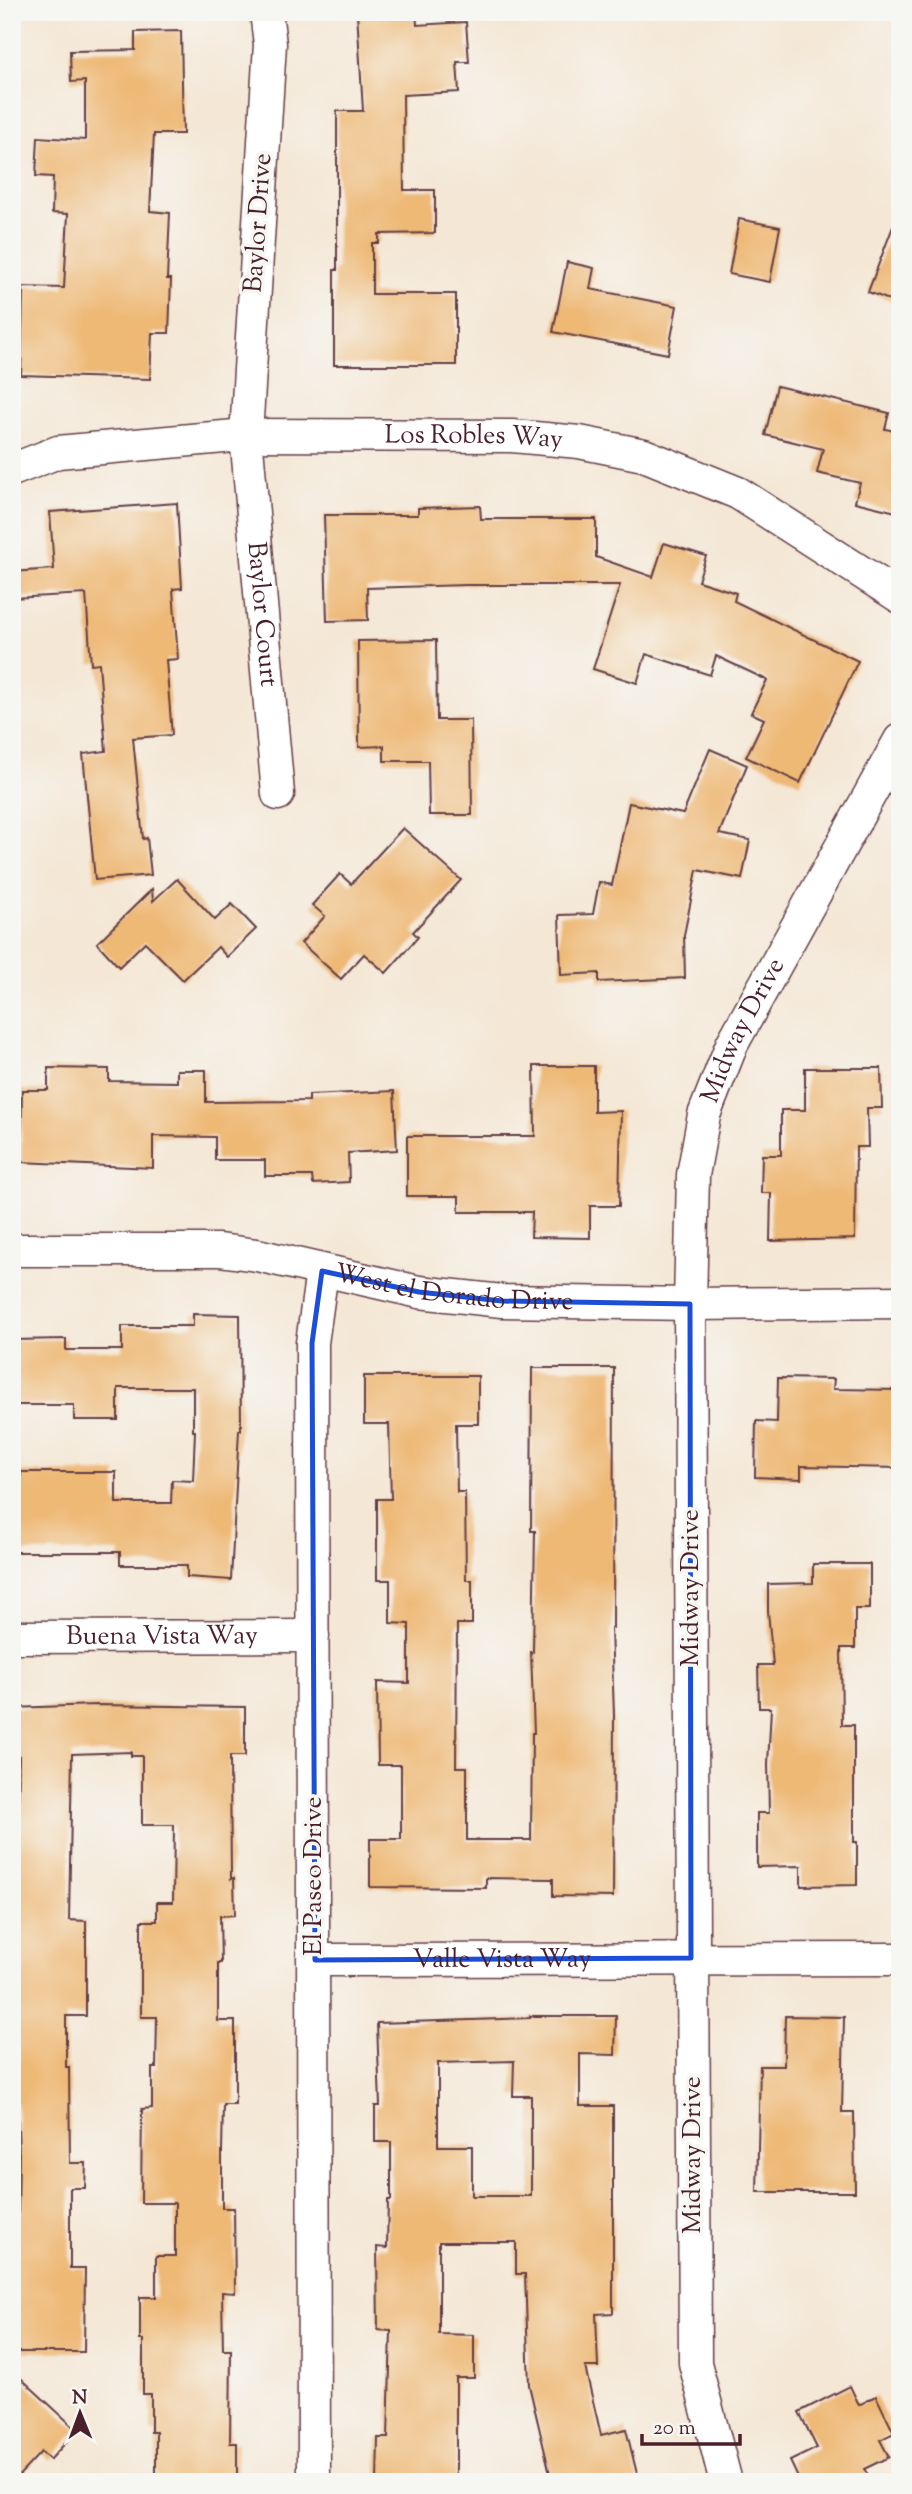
<svg xmlns="http://www.w3.org/2000/svg" width="912" height="2494" font-family="'Sorts Mill Goudy',serif">
  <style>
    .building { fill: #eeb875; fill-rule: evenodd }
    .lines { fill: none; stroke-linecap: round; stroke-linejoin: round }
    .minor-casing { stroke: #643d44; stroke-width: 35 }
    .minor { stroke: #fff; stroke-width: 32 }
    .marked { fill: none; stroke: #1d4ed8; stroke-width: 5; stroke-linejoin: round }
    .labels { text-anchor: middle; dominant-baseline: central; stroke-width: 7; stroke-linejoin: round; paint-order: stroke }
    .street-label { font-size: 26px; fill: #4a1f2b; stroke: #f6f6f2 }
  </style>
  <rect width="100%" height="100%" fill="#f6f6f2"/>
  <filter id="ink" filterUnits="userSpaceOnUse"><feTurbulence type="fractalNoise" baseFrequency=".0143" numOctaves="2"/><feDisplacementMap in="SourceGraphic" scale="14" xChannelSelector="R" yChannelSelector="G"/><feConvolveMatrix kernelMatrix="1 2 1 2 8 2 1 2 1" color-interpolation-filters="sRGB"/></filter>
  <filter id="wash" filterUnits="userSpaceOnUse"><feTurbulence type="fractalNoise" baseFrequency=".00686" numOctaves="4" result="noise"/><feDisplacementMap in="SourceGraphic" scale="28" xChannelSelector="R" yChannelSelector="G"/><feGaussianBlur stdDeviation="1.57" result="paint"/><feColorMatrix in="noise" values="0 0 0 0 0 0 0 0 0 0 0 0 0 0 0 0 0 1.4 0 .05"/><feComposite in="paint" operator="in"/></filter>
  <g filter="url(#wash)">
    <rect width="100%" height="100%" fill="#f4e7d5"/>
    <g id="blocks">
      <g class="building">
        <polygon points="357,12 416,12 417,25 466,22 469,62 457,62 459,92 403,95 404,190 435,190 435,233 379,234 379,243 372,243 372,294 456,294 456,365 334,365 334,270 337,270 337,111 363,111"/>
        <polygon points="181,31 183,134 154,134 150,211 170,213 167,279 171,279 169,333 152,333 150,379 21,375 23,287 64,288 68,214 52,213 53,177 36,176 38,137 85,140 85,81 71,82 70,51 135,50 135,32"/>
        <polygon points="897,216 900,216 900,304 868,292"/>
        <polygon points="739,219 780,227 770,282 729,274"/>
        <polygon points="567,262 594,268 590,289 677,306 668,354 553,332"/>
        <polygon points="777,386 889,413 885,429 900,432 900,513 855,502 860,483 817,473 823,449 765,435"/>
        <polygon points="177,503 182,588 173,589 178,659 166,660 172,735 133,738 143,839 147,838 151,875 95,880 83,754 106,751 99,663 91,664 86,594 12,598 12,572 54,569 50,512"/>
        <polygon points="480,506 481,519 596,519 596,557 653,577 664,543 706,556 698,581 736,593 734,601 858,661 800,783 746,757 764,719 751,713 767,680 716,656 710,675 646,654 637,683 593,669 620,585 466,585 367,588 368,620 327,621 324,515 418,515 418,508"/>
        <polygon points="436,640 437,720 471,720 472,815 429,815 428,761 384,761 384,746 359,747 358,641"/>
        <polygon points="710,749 747,765 719,834 750,840 742,879 697,870 684,935 685,978 599,982 599,973 561,975 559,915 593,914 599,882 612,885 629,803 683,814"/>
        <polygon points="403,828 461,880 413,932 418,937 386,973 364,954 341,979 301,943 325,916 312,905 340,874 351,884"/>
        <polygon points="177,879 215,920 232,904 256,929 227,957 218,947 183,980 145,942 119,967 97,943 152,889 153,901"/>
        <polygon points="534,1066 594,1066 594,1112 621,1111 619,1206 590,1206 590,1238 531,1237 532,1212 459,1212 459,1196 407,1196 407,1136 535,1136"/>
        <polygon points="48,1068 109,1069 109,1081 177,1082 177,1070 206,1070 206,1102 309,1101 309,1095 394,1091 397,1150 348,1153 349,1182 313,1184 312,1176 265,1176 265,1160 215,1160 215,1137 153,1136 153,1168 21,1162 22,1090 48,1090"/>
        <polygon points="805,1068 881,1068 882,1108 867,1108 868,1147 856,1147 855,1239 770,1241 771,1193 761,1193 762,1155 781,1155 781,1110 805,1110"/>
        <polygon points="193,1314 240,1315 241,1430 239,1430 231,1580 187,1577 187,1565 120,1565 120,1552 12,1552 12,1479 21,1479 21,1472 116,1472 116,1503 171,1503 172,1480 193,1481 195,1431 193,1431 193,1388 118,1388 118,1420 74,1420 74,1405 12,1405 12,1340 66,1339 66,1350 122,1350 122,1326 193,1326"/>
        <polygon points="532,1368 614,1368 613,1628 611,1628 614,1715 613,1897 553,1896 553,1879 486,1878 486,1888 370,1887 370,1839 401,1839 401,1765 378,1765 377,1682 409,1683 409,1624 390,1623 390,1580 377,1580 377,1499 391,1499 389,1424 364,1424 364,1376 478,1376 478,1424 456,1424 457,1492 465,1492 466,1580 472,1580 472,1624 457,1624 456,1767 467,1767 467,1840 531,1840 532,1733 534,1733 531,1652 533,1652 535,1531 531,1531"/>
        <polygon points="778,1378 834,1379 833,1389 900,1390 900,1468 801,1466 801,1479 755,1477 756,1421 777,1422"/>
        <polygon points="813,1564 870,1564 870,1609 855,1609 855,1648 841,1648 842,1725 854,1725 854,1842 857,1842 857,1885 801,1886 801,1866 757,1867 757,1813 769,1813 768,1764 771,1708 759,1708 758,1665 773,1665 768,1611 768,1584 813,1583"/>
        <polygon points="96,1705 245,1707 245,1756 230,1756 231,1879 234,1878 235,1915 220,1916 221,1963 218,1963 218,2021 235,2021 235,2104 223,2104 222,2151 222,2208 234,2208 235,2293 222,2292 223,2350 231,2350 230,2443 237,2443 237,2478 223,2478 223,2482 156,2482 156,2432 151,2432 151,2394 143,2394 143,2340 140,2340 140,2297 156,2297 156,2256 175,2256 175,2203 141,2203 142,2109 152,2108 152,2068 156,2068 157,2017 141,2017 141,1921 157,1921 157,1902 173,1902 174,1825 142,1825 142,1756 131,1756 131,1752 72,1754 69,1920 86,1921 86,2016 66,2016 66,2067 69,2067 70,2163 86,2163 85,2188 70,2188 70,2268 85,2268 84,2352 12,2352 12,2214 18,2214 19,2154 17,2103 12,2103 12,1833 18,1833 19,1756 12,1756 12,1708"/>
        <path d="M 530,2016 L 616,2016 L 615,2055 L 580,2054 L 580,2106 L 613,2106 L 613,2313 L 596,2314 L 598,2367 L 585,2367 L 601,2435 L 626,2429 L 639,2482 L 552,2482 L 529,2385 L 525,2274 L 516,2274 L 516,2242 L 439,2242 L 439,2334 L 474,2335 L 474,2378 L 456,2378 L 456,2482 L 377,2482 L 378,2438 L 388,2438 L 391,2331 L 378,2330 L 377,2247 L 387,2248 L 388,2200 L 391,2200 L 391,2142 L 375,2142 L 375,2106 L 380,2106 L 377,2023 L 530,2018 ZM 514,2061 L 513,2096 L 531,2096 L 531,2196 L 472,2196 L 472,2146 L 438,2146 L 438,2063 Z"/>
        <polygon points="785,2016 844,2017 842,2112 854,2112 855,2192 757,2192 760,2066 784,2066"/>
        <polygon points="12,2370 77,2430 50,2460 41,2452 13,2482"/>
        <polygon points="850,2386 859,2405 876,2396 894,2433 880,2440 889,2457 864,2469 873,2482 800,2482 790,2461 817,2448 799,2412"/>
      </g>
    </g>
  </g>
  <g filter="url(#ink)">
    <use href="#blocks" fill-opacity="0" stroke="#643d44" stroke-width="2"/>
    <g class="lines">
      <defs>
        <g id="minor">
          <path id="s1" d="M 266,12 L 270,44 L 246,435 L 278,794"/>
          <path id="s2" d="M 12,470 L 58,452 L 246,435 L 512,436 L 579,442 L 644,455 L 738,493 L 900,597"/>
          <path id="s3" d="M 12,1250 L 219,1250 L 257,1255 L 419,1292 L 502,1301 L 690,1304 L 900,1302"/>
          <path id="s4" d="M 12,1637 L 313,1636"/>
          <path id="s5" d="M 315,1960 L 900,1959"/>
          <polyline points="314,2482 312,1343 322,1271"/>
          <path id="s6" d="M 726,2482 L 695,2363 L 690,1304 L 693,1175 L 704,1115 L 732,1044 L 900,740"/>
        </g>
      </defs>
      <use href="#minor" class="minor-casing"/>
      <use href="#minor" class="minor"/>
    </g>
  </g>
  <path class="marked" d="M 322,1271 L 419,1292 L 502,1301 L 690,1304 L 691,1958 L 315,1960 L 312,1343 Z"/>
  <g class="labels">
    <g class="street-label">
      <text transform="translate(259 223) rotate(-86)">Baylor Drive</text>
      <text stroke="none"><textPath href="#s2" startOffset="466">Los Robles Way</textPath></text>
      <text stroke="none"><textPath href="#s1" startOffset="604">Baylor Court</textPath></text>
      <text stroke="none"><textPath href="#s6" startOffset="1465">Midway Drive</textPath></text>
      <text stroke="none"><textPath href="#s3" startOffset="446">West el Dorado Drive</textPath></text>
      <text transform="translate(691 1588) rotate(-90)">Midway Drive</text>
      <text stroke="none"><textPath href="#s4" startOffset="150">Buena Vista Way</textPath></text>
      <text transform="translate(314 1876) rotate(-90)">El Paseo Drive</text>
      <text stroke="none"><textPath href="#s5" startOffset="187">Valle Vista Way</textPath></text>
      <text transform="translate(693 2155) rotate(-90)">Midway Drive</text>
    </g>
  </g>
  <rect width="912" height="2494" fill="none" stroke="#f6f6f2" stroke-width="42"/>
  <g transform="translate(80 2413) rotate(359)" stroke="#f6f6f2" stroke-width="5" paint-order="stroke">
  <path d="M0-5L12 26L0 18L-12 26Z" fill="#4a1f2b"/>
  <text y="-10" font-size="19" font-weight="bold" text-anchor="middle" fill="#4a1f2b">N</text>
  </g>
  <path d="M642 2434v10h98v-10" fill="none" stroke="#4a1f2b" stroke-width="3.5"/>
  <text x="653" y="2434" font-size="21" fill="#4a1f2b" stroke="#f6f6f2" stroke-width="5" paint-order="stroke">20 m</text>
</svg>
